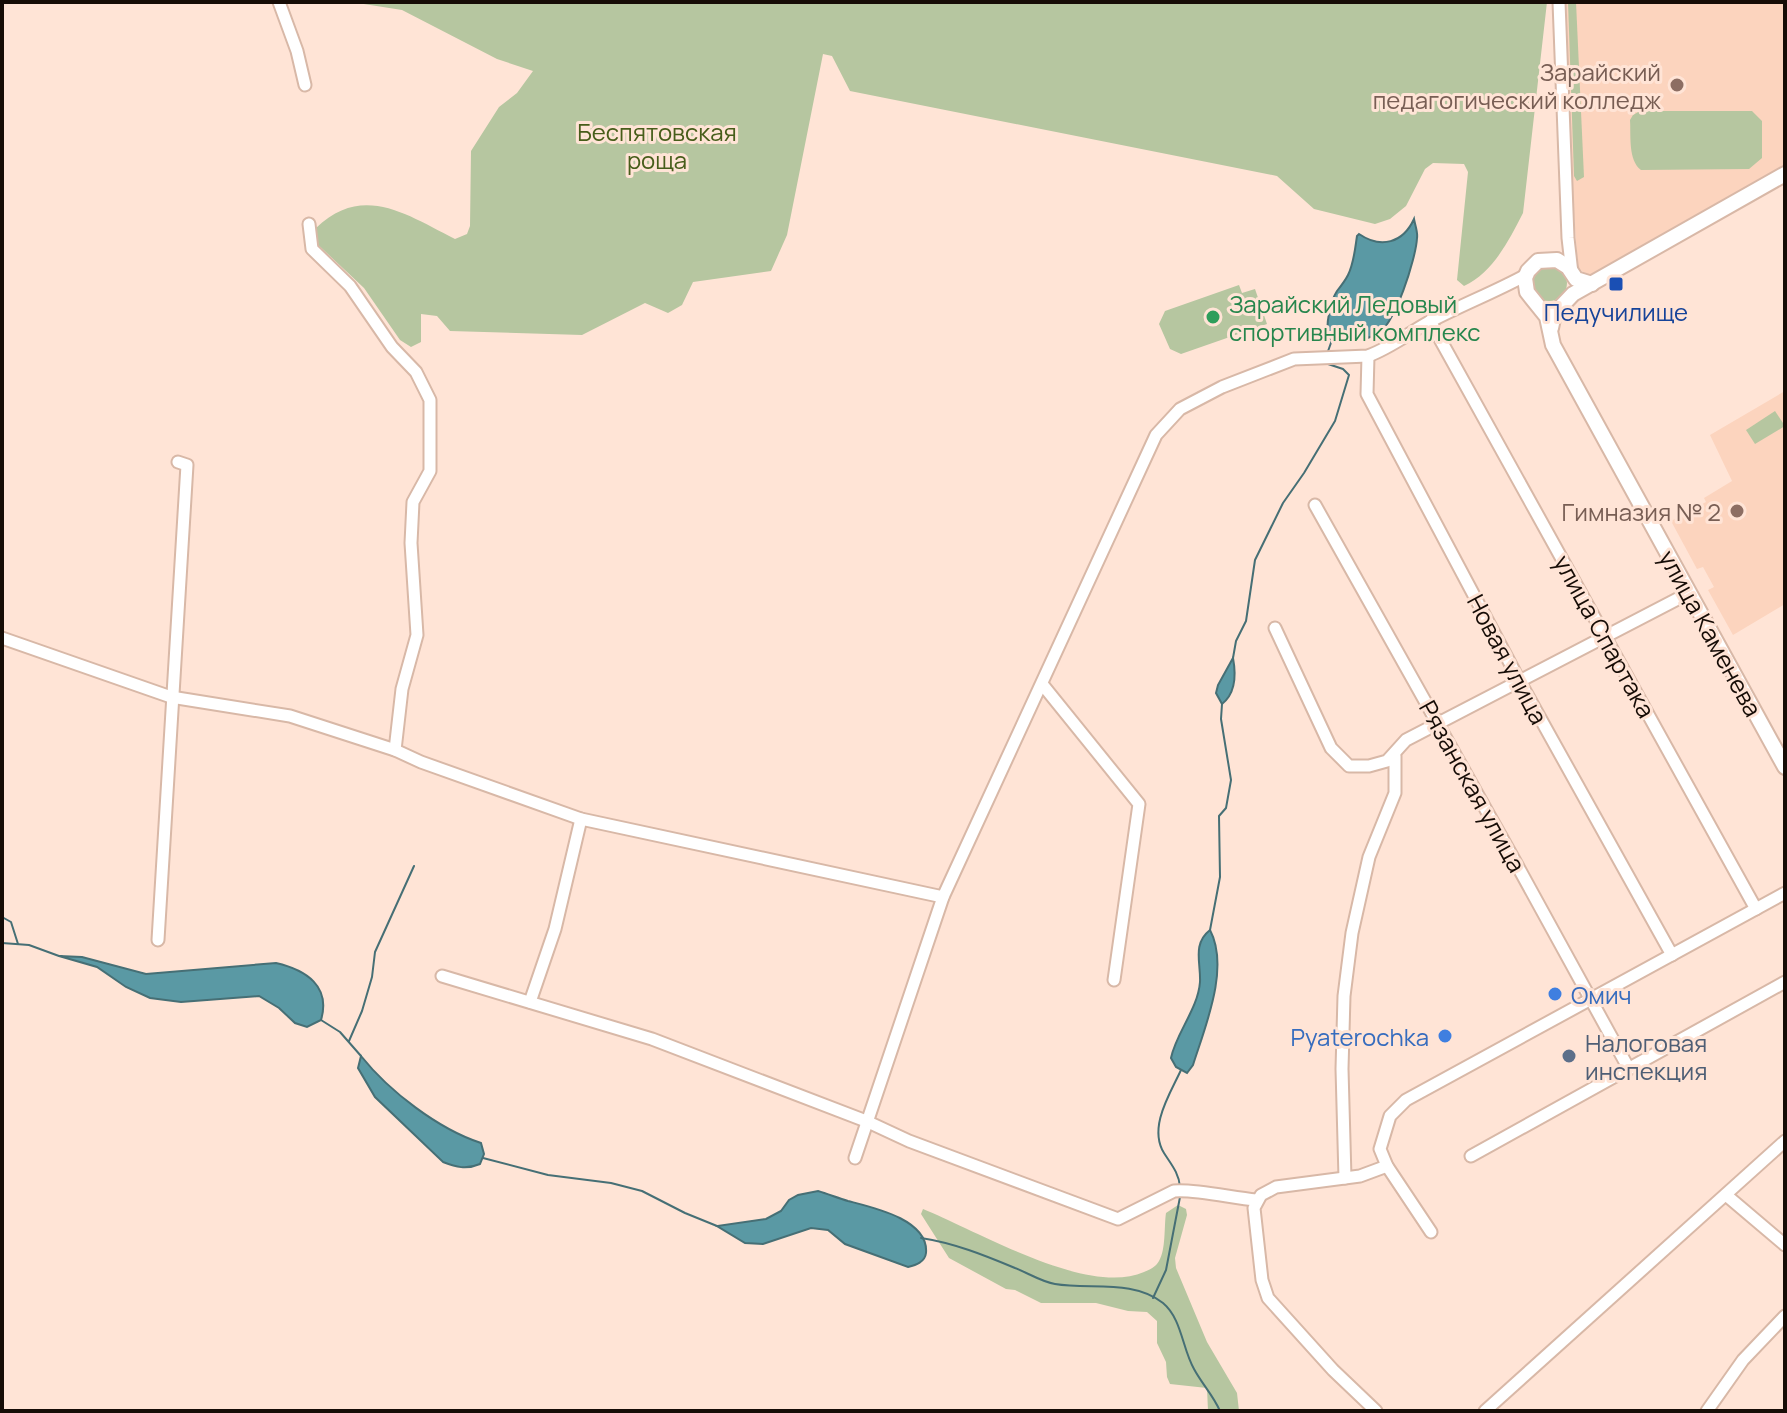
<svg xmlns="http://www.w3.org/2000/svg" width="1787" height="1413" font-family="Manrope,sans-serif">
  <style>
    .built { fill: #fcd4be }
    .green { fill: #b6c6a0 }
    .water { fill: #5a99a4; stroke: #466f75; stroke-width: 2 }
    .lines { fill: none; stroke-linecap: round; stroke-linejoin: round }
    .stream { stroke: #466f75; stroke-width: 2 }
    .minor-casing { stroke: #d8b8a7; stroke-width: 15 }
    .major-casing { stroke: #d8b8a7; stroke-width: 18 }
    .minor { stroke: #fff; stroke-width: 11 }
    .major { stroke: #fff; stroke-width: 14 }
    .education-dot { fill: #8d6e63; stroke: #ffe4d6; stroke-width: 3 }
    .transit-dot { fill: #1a4fb4; stroke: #ffe4d6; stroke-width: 3 }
    .leisure-dot { fill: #2e9e5b; stroke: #ffe4d6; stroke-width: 3 }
    .shop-dot { fill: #3f7fe0; stroke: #ffe4d6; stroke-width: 3 }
    .service-dot { fill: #5c6f8a; stroke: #ffe4d6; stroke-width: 3 }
    .labels { text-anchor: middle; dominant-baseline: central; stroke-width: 6; stroke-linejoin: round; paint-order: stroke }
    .education-label { font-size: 24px; fill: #785e54; stroke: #ffe4d6; text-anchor: end }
    .park-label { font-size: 24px; fill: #475d1a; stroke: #ffe4d6 }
    .leisure-label { font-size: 24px; fill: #27864d; stroke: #ffe4d6; text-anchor: start }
    .transit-label { font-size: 24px; fill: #164399; stroke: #ffe4d6 }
    .street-label { font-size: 24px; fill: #160c06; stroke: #ffe4d6 }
    .shop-label { font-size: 24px; fill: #366cbe; stroke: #ffe4d6; text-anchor: start }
    .service-label { font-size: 24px; fill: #4e5e75; stroke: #ffe4d6; text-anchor: start }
  </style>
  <rect width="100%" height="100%" fill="#ffe4d6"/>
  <g class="built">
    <polygon points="1566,2 1785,2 1785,169 1599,274 1586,274 1578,268 1571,173"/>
    <polygon points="1785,391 1785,604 1733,635 1708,590 1714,587 1703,567 1697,569 1671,521 1706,502 1704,498 1732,481 1710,435"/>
  </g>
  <g class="green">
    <path d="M 351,2 L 1547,2 L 1523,213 C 1509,240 1493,273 1464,286 L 1457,280 L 1468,172 L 1464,164 L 1433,163 L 1425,169 L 1406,206 L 1390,219 L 1375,224 L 1314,209 L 1277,176 L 850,91 L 832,56 L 823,54 L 787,235 L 771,271 L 693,282 L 682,305 L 668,313 L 645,303 L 582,335 L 450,331 L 437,316 L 421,314 L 421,342 L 411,347 L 400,340 L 364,288 L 314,241 L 316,228 C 363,183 407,215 455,239 L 467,234 L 470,226 L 471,151 L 499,107 L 517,93 L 533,71 L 497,59 L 402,10 Z"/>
    <polygon points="1568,2 1576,2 1584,177 1577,181 1574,176"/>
    <path d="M 1640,111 L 1752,111 L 1762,121 L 1762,158 L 1749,169 L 1641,170 C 1628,160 1631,136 1630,120 L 1633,115 Z"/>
    <circle cx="1549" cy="283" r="18"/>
    <polygon points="1239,285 1242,293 1255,289 1267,324 1181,354 1170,349 1159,324 1165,311"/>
    <polygon points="1775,411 1785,426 1755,444 1746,430"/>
    <path d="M 1178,1205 L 1186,1209 L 1187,1215 L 1175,1258 L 1176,1268 L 1207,1342 L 1237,1393 L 1239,1411 L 1208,1411 L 1207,1388 L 1170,1384 L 1167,1377 L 1166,1362 L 1157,1343 L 1157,1321 L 1147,1312 L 1128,1311 L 1096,1303 L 1041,1303 L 1015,1290 L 1006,1289 L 949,1258 L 921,1214 L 923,1209 C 978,1231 1087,1297 1144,1272 C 1149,1270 1156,1267 1159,1261 C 1166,1250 1164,1226 1166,1213 Z"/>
  </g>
  <g class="water">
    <path d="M 1414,219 C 1415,225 1418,232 1417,238 C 1416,258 1395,326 1376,335 C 1366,340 1344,341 1332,340 L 1328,336 C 1326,323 1330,302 1337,291 C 1341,286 1345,281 1348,275 C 1354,263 1355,249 1357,236 L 1359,234 C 1381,249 1403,243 1414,219 Z"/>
    <path d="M 1233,658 C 1236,674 1236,693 1222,704 L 1216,693 L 1218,685 Z"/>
    <path d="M 1210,930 C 1230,968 1205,1027 1193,1065 L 1187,1073 L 1176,1067 L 1171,1058 C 1176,1033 1198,1009 1200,982 C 1201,963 1192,944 1210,930 Z"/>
    <path d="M 59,956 L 82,957 L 146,974 L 276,963 C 306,970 331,986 321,1020 L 307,1027 L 295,1023 L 279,1008 L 259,996 L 181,1002 L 150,998 L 126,987 L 97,967 Z"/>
    <path d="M 361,1056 C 389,1091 438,1129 481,1143 L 484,1154 L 480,1164 C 466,1170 456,1167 443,1162 L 375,1097 L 358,1068 Z"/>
    <path d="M 818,1191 C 828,1194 838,1198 848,1201 C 871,1207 929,1219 926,1253 C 925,1262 916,1265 908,1267 L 845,1244 L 828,1230 L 811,1228 L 763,1244 L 745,1243 L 717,1226 L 766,1219 L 781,1211 L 789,1200 L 798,1195 Z"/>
  </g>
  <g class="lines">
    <g class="stream">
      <polyline points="1327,354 1332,340"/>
      <polyline points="1233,658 1236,641 1246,621 1255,560 1283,503 1304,473 1335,421 1349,375 1343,369 1325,363"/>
      <polyline points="2,917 11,922 18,944"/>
      <polyline points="1210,930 1220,877 1219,816 1226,808 1231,780 1221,719 1222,704"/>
      <polyline points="2,943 29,945 59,956"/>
      <polyline points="321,1020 340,1032 361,1056"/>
      <polyline points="349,1041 362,1011 372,977 375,952 414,866"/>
      <polyline points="483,1158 548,1175 611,1183 642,1191 685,1213 717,1226"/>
      <path d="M 1180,1187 C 1179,1173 1171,1164 1164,1153 C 1148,1127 1170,1094 1181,1070"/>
      <path d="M 921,1238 C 954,1243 984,1255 1015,1268 C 1028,1273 1042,1282 1055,1284 C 1090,1290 1133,1279 1163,1303 C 1182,1319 1182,1348 1194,1369 C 1202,1384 1213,1395 1220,1411"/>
      <polyline points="1153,1298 1166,1270 1180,1197"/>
    </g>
    <defs>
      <g id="minor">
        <polyline points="279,2 297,51 305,85"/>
        <polyline points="1559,2 1568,238 1572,273"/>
        <polyline points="309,224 312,249 350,286 392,347 416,372 430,400 430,471 413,502 411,543 417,635 402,689 395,750"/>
        <polyline points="1430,321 1756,909"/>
        <polyline points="1368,356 1367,394 1520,682 1672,955"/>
        <polyline points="1315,505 1517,865 1629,1069"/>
        <polyline points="1275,628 1331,748 1349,766 1369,766 1387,761 1406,740 1689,593"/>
        <polyline points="2,638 171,697 290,716 395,750 421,762 581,819 943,897"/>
        <polyline points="1042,684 1139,804 1114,980"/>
        <polyline points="158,940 187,465 178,462"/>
        <path d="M 442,976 L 652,1039 L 866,1121 L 909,1141 L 1118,1219 L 1174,1191 C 1195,1189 1233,1198 1256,1200"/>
        <polyline points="530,1002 555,929 581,819"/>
        <polyline points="1471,1156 1785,982"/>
        <path d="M 855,1158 L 943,897 L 1156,435 L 1180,409 L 1222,387 L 1294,359 L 1368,356 C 1390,348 1409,333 1429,322 C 1461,305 1495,292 1526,275"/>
        <polyline points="1345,1178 1342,1069 1344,996 1352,933 1369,857 1395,793 1395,756"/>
        <polyline points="1726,1195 1785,1245"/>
        <polyline points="1431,1232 1387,1166 1380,1149 1390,1116 1406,1100 1785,893"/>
        <polyline points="1376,1411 1333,1370 1268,1298 1262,1280 1254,1208 1261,1195 1276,1187 1360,1176 1387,1166"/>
        <polyline points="1485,1411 1785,1141"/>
        <polyline points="1707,1411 1743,1360 1785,1316"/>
      </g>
      <g id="major">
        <polyline points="1592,284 1576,279 1568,267 1557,260 1538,261 1528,271 1525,278 1527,292 1547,317 1553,345 1785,767"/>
        <polyline points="1551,328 1554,314 1573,294 1785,174"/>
      </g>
    </defs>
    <use href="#minor" class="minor-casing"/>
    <use href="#major" class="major-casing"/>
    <use href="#minor" class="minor"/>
    <use href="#major" class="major"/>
  </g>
  <g class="education-dot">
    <circle cx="1677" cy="85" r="8"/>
    <circle cx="1737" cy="511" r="8"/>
  </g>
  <rect class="transit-dot" x="1608" y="276" width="16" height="16" rx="4"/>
  <circle class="leisure-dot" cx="1213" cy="317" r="8"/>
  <g class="shop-dot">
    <circle cx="1555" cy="994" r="8"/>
    <circle cx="1445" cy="1036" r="8"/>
  </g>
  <circle class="service-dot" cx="1569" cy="1056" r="8"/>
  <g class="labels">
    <g class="education-label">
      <text x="1661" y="71">Зарайский<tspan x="1661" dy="28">педагогический колледж</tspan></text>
      <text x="1721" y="511">Гимназия № 2</text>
    </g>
    <g class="park-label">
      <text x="657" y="131">Беспятовская<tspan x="657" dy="28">роща</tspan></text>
    </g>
    <g class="leisure-label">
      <text x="1229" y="303">Зарайский Ледовый<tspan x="1229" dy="28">спортивный комплекс</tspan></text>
    </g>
    <g class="transit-label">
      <text x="1616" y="311">Педучилище</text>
    </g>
    <g class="street-label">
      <text transform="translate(1711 633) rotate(61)">улица Каменева</text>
      <text transform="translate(1605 636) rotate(61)">улица Спартака</text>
      <text transform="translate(1508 659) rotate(62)">Новая улица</text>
      <text transform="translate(1473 786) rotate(61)">Рязанская улица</text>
    </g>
    <g class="shop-label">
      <text x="1571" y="994">Омич</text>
      <text x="1429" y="1036" text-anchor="end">Pyaterochka</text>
    </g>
    <g class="service-label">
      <text x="1585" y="1042">Налоговая<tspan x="1585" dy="28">инспекция</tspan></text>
    </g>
  </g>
  <rect width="1787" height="1413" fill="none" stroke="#160c06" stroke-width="8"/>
</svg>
